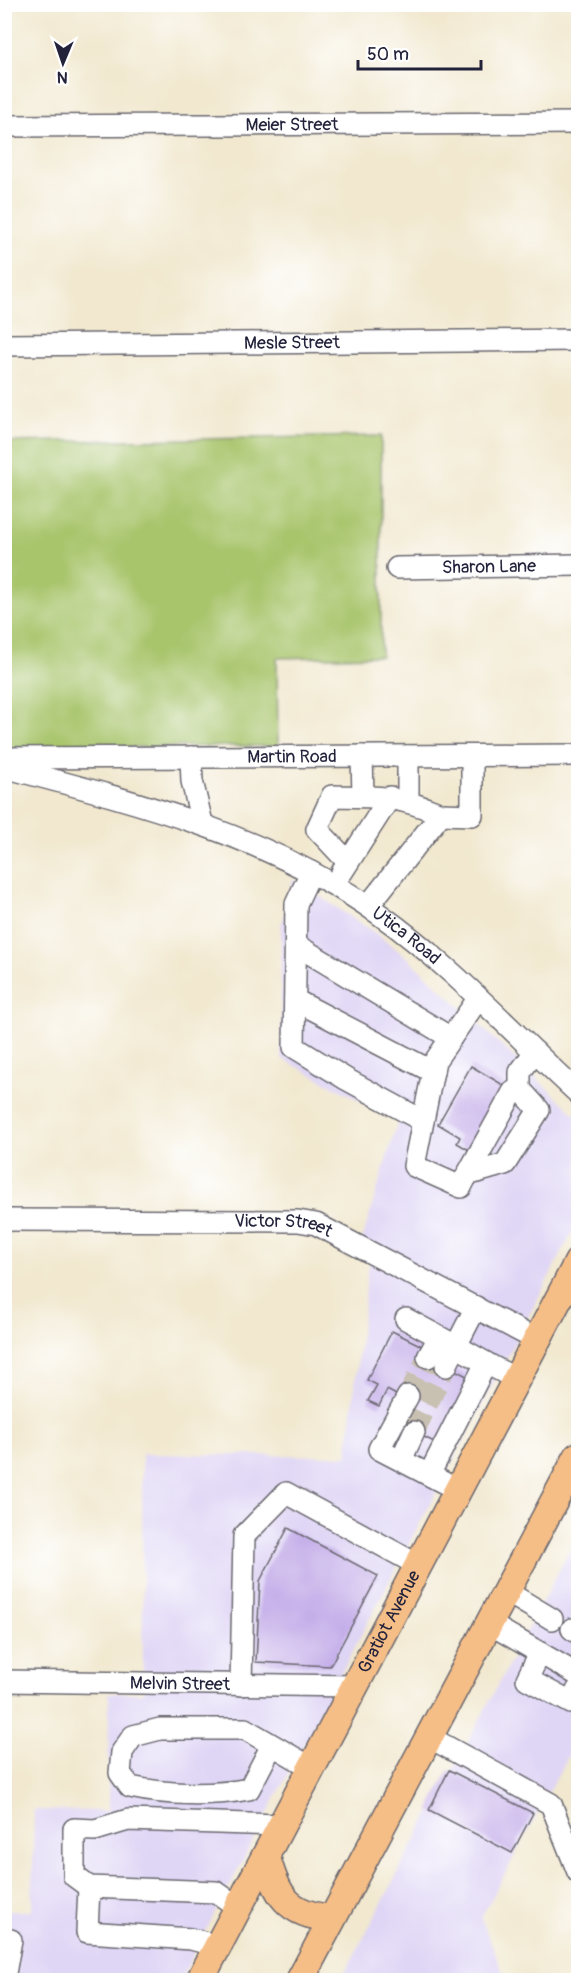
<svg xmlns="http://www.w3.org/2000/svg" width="583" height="1985" font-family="Pangolin,sans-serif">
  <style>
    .built { fill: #dfd5f5 }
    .green { fill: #a8c56c; stroke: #657454; stroke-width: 1.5 }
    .building { fill: #c5afe9 }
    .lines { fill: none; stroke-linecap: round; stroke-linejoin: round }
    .minor-tunnel { stroke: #c8c0b1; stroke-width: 21; stroke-dasharray: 21 10; stroke-linecap: butt }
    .minor-casing { stroke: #6a676f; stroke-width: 24 }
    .major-casing { stroke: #6a676f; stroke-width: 30 }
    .minor { stroke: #fff; stroke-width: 21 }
    .major { stroke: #f6be87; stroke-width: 27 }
    .labels { text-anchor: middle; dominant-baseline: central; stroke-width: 4.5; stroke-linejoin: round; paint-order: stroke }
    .street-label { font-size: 18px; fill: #22223b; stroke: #fff }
  </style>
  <rect width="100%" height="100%" fill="#fff"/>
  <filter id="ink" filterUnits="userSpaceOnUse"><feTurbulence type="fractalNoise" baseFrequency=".0167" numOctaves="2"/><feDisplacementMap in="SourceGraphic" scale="12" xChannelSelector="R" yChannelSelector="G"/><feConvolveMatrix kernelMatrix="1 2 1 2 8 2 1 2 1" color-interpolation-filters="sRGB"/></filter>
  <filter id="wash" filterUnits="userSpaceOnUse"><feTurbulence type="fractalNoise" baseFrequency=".008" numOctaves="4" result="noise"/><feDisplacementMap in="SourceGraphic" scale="24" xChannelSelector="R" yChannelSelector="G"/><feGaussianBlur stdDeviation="1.35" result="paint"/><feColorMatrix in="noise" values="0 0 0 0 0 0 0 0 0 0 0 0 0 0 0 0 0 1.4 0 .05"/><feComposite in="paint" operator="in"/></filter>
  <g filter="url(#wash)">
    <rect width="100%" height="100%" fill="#f1e8cf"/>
    <g class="built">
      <polygon points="293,879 374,932 409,959 578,1117 578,1222 180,1980 5,1980 5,1911 32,1911 34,1810 108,1811 109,1693 143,1693 142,1454 347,1456 368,1268 376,1250 361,1243 398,1121 281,1058 281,926"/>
      <polygon points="578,1535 578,1738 481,1918 506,1980 341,1980"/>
    </g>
    <polygon class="green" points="381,436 381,656 277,658 278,746 5,748 4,442"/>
    <g id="blocks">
      <g class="building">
        <polygon points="471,1066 510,1089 474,1153 457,1143 460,1137 438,1124"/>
        <polygon points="392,1331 426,1348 423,1354 471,1378 438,1444 400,1425 400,1397 387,1390 379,1406 368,1401 377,1385 367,1380"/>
        <polygon points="288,1528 378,1576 330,1666 256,1662 260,1581"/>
        <polygon points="449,1770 533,1813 512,1853 429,1810"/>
      </g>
    </g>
  </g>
  <g filter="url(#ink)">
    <use href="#blocks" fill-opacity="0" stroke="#6a676f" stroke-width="1.5"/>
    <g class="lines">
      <g class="minor-tunnel">
        <polyline points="408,1396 428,1357"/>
        <polyline points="414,1432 446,1366"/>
      </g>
      <defs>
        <g id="minor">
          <path id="s1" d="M 4,126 L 578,123"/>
          <path id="s2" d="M 4,345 L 578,340"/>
          <path id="s3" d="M 397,568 L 578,565"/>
          <polyline points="362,756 363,796"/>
          <polyline points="191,757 192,781 202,823"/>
          <path id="s4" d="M 4,758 L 578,755"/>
          <path id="s5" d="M 4,767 C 133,801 269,835 379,914 C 451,965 513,1033 578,1093"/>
          <polyline points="408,800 408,756"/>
          <polyline points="441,814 472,815 472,756"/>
          <path d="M 348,862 L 317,829 L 332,796 C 379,797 396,795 441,814 L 368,906"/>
          <polyline points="311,872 296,904 294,1047 346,1079 423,1121"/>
          <polyline points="342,872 390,797"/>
          <polyline points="296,945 451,1038"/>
          <polyline points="478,999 435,1061 414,1166 461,1187 467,1175 505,1164 539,1110 520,1089 520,1072 535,1052"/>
          <polyline points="295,1000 433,1072"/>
          <polyline points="467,1175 513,1092 520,1089"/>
          <path id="s6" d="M 4,1220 L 298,1221 L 316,1224 L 537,1340"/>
          <polyline points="406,1319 456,1346 476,1307"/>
          <polyline points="428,1357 439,1337"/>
          <polyline points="446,1366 456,1346 486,1363"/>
          <polyline points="408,1396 379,1449 458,1490"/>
          <polyline points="401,1460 414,1432"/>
          <polyline points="429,1475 486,1363 516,1379"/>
          <polyline points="507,1592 552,1619"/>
          <polyline points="490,1624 578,1675"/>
          <polyline points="572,1629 578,1633"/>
          <polyline points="540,1653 527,1679 571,1703 578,1689"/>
          <path id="s7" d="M 4,1681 L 355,1686"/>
          <polyline points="241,1685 244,1536 286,1493 418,1565"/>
          <polyline points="429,1737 551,1804 578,1872"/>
          <path d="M 272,1745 L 249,1789 C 212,1796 167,1795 130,1787 L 120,1773 L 122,1752 L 133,1736 L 160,1729 L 245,1729 L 312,1768"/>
          <polyline points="89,1887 87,1932 191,1939 218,1946"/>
          <polyline points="238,1907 216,1892 89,1887 74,1876 74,1829 95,1830 128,1820 281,1825"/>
          <polyline points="4,1979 11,1940"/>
        </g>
        <g id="major">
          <path d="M 266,1855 C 276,1894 287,1915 331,1918"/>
          <path id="s8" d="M 200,1980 L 578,1262"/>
          <polyline points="300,1980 578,1456"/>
        </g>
      </defs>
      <use href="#minor" class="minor-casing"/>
      <use href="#major" class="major-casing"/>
      <use href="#minor" class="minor"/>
      <use href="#major" class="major"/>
    </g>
  </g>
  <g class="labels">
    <g class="street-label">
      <text stroke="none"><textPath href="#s1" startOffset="288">Meier Street</textPath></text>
      <text stroke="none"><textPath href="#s2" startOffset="288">Mesle Street</textPath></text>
      <text stroke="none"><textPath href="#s3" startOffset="92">Sharon Lane</textPath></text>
      <text stroke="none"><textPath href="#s4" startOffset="288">Martin Road</textPath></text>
      <text stroke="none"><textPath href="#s5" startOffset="440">Utica Road</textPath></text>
      <text stroke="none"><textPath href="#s6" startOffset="280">Victor Street</textPath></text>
      <text stroke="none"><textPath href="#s8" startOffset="405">Gratiot Avenue</textPath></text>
      <text stroke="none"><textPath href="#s7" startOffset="176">Melvin Street</textPath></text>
    </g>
  </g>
  <rect width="583" height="1985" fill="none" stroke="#fff" stroke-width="24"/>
  <g transform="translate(63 63) rotate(182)" stroke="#ffffff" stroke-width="4.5" paint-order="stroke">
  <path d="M0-4.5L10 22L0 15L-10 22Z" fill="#22223b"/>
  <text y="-9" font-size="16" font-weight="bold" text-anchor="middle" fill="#22223b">N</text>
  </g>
  <path d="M358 60v9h123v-9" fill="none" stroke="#22223b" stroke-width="3"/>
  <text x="367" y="60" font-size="18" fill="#22223b" stroke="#ffffff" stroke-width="4.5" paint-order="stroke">50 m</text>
</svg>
